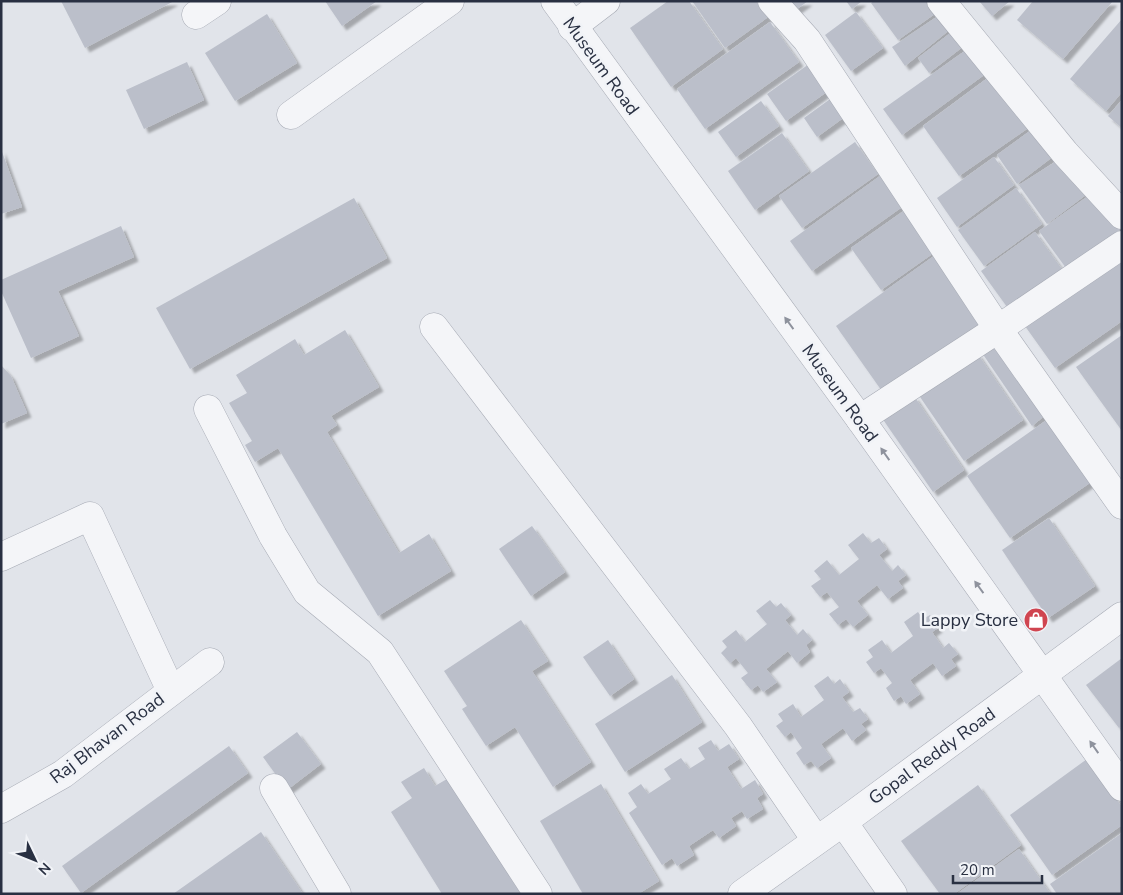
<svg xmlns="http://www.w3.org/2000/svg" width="1123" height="895" font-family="'Nunito Sans',sans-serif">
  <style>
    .building { fill: #bbbfca; filter: url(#shadow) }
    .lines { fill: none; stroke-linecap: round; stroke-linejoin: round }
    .minor-casing { stroke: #a6aab4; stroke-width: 29 }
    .minor { stroke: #f4f5f8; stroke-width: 28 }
    .oneway { fill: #8e929d }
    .labels { text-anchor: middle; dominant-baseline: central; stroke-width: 5; stroke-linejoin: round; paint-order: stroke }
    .street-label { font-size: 18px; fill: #293042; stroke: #f1f3f7 }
    .poi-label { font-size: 18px; fill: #293042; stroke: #f1f3f7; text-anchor: end }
  </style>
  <defs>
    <filter id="shadow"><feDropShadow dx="4.5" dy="4.5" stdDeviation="1" flood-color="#0004"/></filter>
  </defs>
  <rect width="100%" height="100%" fill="#e1e4ea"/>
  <g class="building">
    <polygon points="61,1 174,1 85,48"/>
    <polygon points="325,1 377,1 342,26"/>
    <polygon points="668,1 689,1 723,49 671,87 630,28"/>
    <polygon points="692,1 756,1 768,17 725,48"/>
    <polygon points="785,1 808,1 793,12"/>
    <polygon points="846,1 862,1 852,9"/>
    <polygon points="874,1 928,1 936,13 898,40 871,3"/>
    <polygon points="979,1 1010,1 992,16"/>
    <polygon points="1033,1 1113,1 1063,59 1017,20"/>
    <polygon points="856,12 883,48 851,71 825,35"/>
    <polygon points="267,14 297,63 235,101 205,53"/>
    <polygon points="941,14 953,27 905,66 892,47"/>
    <polygon points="1122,19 1122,92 1106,111 1070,79"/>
    <polygon points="770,22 799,62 705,129 677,89"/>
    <polygon points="953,31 965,45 929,73 918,58"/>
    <polygon points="969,48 988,72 902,135 883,109"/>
    <polygon points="187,62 204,100 144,129 126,90"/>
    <polygon points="809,64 828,91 786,121 767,94"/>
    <polygon points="989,77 1031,126 959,176 923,126"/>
    <polygon points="837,94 850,113 817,137 804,118"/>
    <polygon points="1122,100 1122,128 1108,116"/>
    <polygon points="761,101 779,126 736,157 718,132"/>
    <polygon points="1034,128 1055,155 1017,184 997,155"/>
    <polygon points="782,133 809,171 755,210 728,171"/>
    <polygon points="855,142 878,174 802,228 779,196"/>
    <polygon points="1,149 22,207 1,214"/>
    <polygon points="994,157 1014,185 957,227 937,198"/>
    <polygon points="1063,157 1091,191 1047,224 1019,185"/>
    <polygon points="880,176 902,207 812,271 790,241"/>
    <polygon points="1016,188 1042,224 984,266 958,230"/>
    <polygon points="1094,192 1121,229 1066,268 1039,231"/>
    <polygon points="354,198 387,258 190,369 156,308"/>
    <polygon points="905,210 935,252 881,290 851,248"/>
    <polygon points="121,226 134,257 58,291 79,336 31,358 1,291 1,280"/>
    <polygon points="1035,232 1064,272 1010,311 981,271"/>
    <polygon points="941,251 989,319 884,394 836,326"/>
    <polygon points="1114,254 1122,266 1122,321 1055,368 1020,319"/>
    <polygon points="345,330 379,387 331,416 337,425 327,432 399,553 429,534 451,571 378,616 278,448 255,462 245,445 252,441 229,403 247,393 236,375 295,339 304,355"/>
    <polygon points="1122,335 1122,431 1076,367"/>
    <polygon points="996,339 1049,412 1032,426 980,350"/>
    <polygon points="977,353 1023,420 964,461 918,394"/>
    <polygon points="1,365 11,376 27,413 1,424"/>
    <polygon points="914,396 964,470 933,492 882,418"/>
    <polygon points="1051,417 1094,480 1010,538 967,476"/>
    <polygon points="1049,518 1095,586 1048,618 1002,550"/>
    <polygon points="532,526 565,572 531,596 499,549"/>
    <polygon points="863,533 871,543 879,538 887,549 879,555 892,571 898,565 906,575 898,581 903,588 888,599 877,585 857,601 868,615 853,627 846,619 838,625 829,614 839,607 827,592 820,597 811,586 821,579 814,571 827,560 839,575 859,559 848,545"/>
    <polygon points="770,600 776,607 781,603 791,615 785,620 797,635 803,629 812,640 806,645 810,652 797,663 788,651 766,669 777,682 763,692 758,685 751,690 741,678 748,673 736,658 730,663 721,653 727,647 722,641 736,630 745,642 767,624 756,611"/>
    <polygon points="918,612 923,619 930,615 938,628 932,632 943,648 949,643 958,654 951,659 956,666 942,676 933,663 910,680 920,694 906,704 901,696 894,701 886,688 892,683 881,668 874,673 866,662 873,657 868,650 882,640 891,653 913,636 904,622"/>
    <polygon points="521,620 548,661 532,671 591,762 553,787 515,727 486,746 462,709 467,706 444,671"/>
    <polygon points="608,640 634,679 610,696 583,657"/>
    <polygon points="1122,658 1122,726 1119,728 1086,685"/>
    <polygon points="672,675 702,722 625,772 595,724"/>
    <polygon points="828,676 834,684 840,679 849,692 842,697 853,712 860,708 868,719 861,724 866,730 852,741 843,728 821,744 831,758 817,768 811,761 804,765 796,753 802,748 791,732 785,737 776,726 783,721 778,714 793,704 801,717 824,700 814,686"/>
    <polygon points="297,732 321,764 287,790 263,757"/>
    <polygon points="711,740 718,751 729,744 739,759 727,767 741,789 755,780 763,794 757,798 763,809 747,819 742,811 731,818 736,826 719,838 713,830 689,846 694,855 677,866 672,858 662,865 629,813 637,807 628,793 641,784 648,794 671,779 664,769 681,758 689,769 705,759 698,748"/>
    <polygon points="229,746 248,773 81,893 62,866"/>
    <polygon points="1087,759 1122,807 1122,825 1052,875 1010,815"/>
    <polygon points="424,768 435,786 452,776 525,894 442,894 391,812 412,798 401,782"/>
    <polygon points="601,784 659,881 638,894 583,894 540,821"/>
    <polygon points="978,785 1021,845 954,894 940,894 901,841"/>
    <polygon points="261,832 303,894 173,894"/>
    <polygon points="1122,833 1122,894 1057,894 1050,884"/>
    <polygon points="1019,849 1050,893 957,894"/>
  </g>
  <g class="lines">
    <defs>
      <g id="minor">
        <polyline points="555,1 860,419 1122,787"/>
        <polyline points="772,1 807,40 998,329 1122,505"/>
        <polyline points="941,1 1065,153 1122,215"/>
        <polyline points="196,15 217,1"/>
        <polyline points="572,27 606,1"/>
        <polyline points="291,115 450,1"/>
        <polyline points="434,327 738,726 816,840"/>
        <polyline points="208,409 273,536 307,592 380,652 538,894"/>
        <polyline points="860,419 998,329 1122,245"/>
        <polyline points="1,557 90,516 171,691"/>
        <polyline points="274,788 337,894"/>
        <polyline points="1,809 63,774 210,662"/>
        <polyline points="843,822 893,894"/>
        <polyline points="742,894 843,822 1122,616"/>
      </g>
    </defs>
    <use href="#minor" class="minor-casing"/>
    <use href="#minor" class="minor"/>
  </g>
  <defs><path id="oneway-solid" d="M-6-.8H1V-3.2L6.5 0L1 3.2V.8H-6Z" transform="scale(1.25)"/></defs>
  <g class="oneway">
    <use href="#oneway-solid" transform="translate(789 323) rotate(-126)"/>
    <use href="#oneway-solid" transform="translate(885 454) rotate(-125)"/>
    <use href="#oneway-solid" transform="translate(979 587) rotate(-126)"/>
    <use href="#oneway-solid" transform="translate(1094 747) rotate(-125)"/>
  </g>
  <defs>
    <symbol id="shop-disc" viewBox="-11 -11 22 22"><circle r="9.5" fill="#d04550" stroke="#f1f3f7"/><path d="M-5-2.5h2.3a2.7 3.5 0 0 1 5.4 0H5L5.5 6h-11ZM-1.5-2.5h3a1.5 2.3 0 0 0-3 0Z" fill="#fff"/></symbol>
  </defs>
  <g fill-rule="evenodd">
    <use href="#shop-disc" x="1022" y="606" width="28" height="28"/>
  </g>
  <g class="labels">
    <g class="street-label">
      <text transform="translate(601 66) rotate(54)">Museum Road</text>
      <text transform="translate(840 393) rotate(54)">Museum Road</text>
      <text transform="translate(107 738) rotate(-37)">Raj Bhavan Road</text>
      <text transform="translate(932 756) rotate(-36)">Gopal Reddy Road</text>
    </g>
    <g class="poi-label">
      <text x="1018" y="620">Lappy Store</text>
    </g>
  </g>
  <rect width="1123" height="895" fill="none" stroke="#293042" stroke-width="5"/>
  <g transform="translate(35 860) rotate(133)" stroke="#f1f3f7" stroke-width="4" paint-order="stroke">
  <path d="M0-4L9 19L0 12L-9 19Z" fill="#293042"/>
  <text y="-8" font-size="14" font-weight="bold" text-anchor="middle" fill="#293042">N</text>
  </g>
  <path d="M953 875v8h89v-8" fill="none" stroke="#293042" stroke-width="2.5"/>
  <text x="960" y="875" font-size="15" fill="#293042" stroke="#f1f3f7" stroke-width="4" paint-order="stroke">20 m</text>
</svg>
